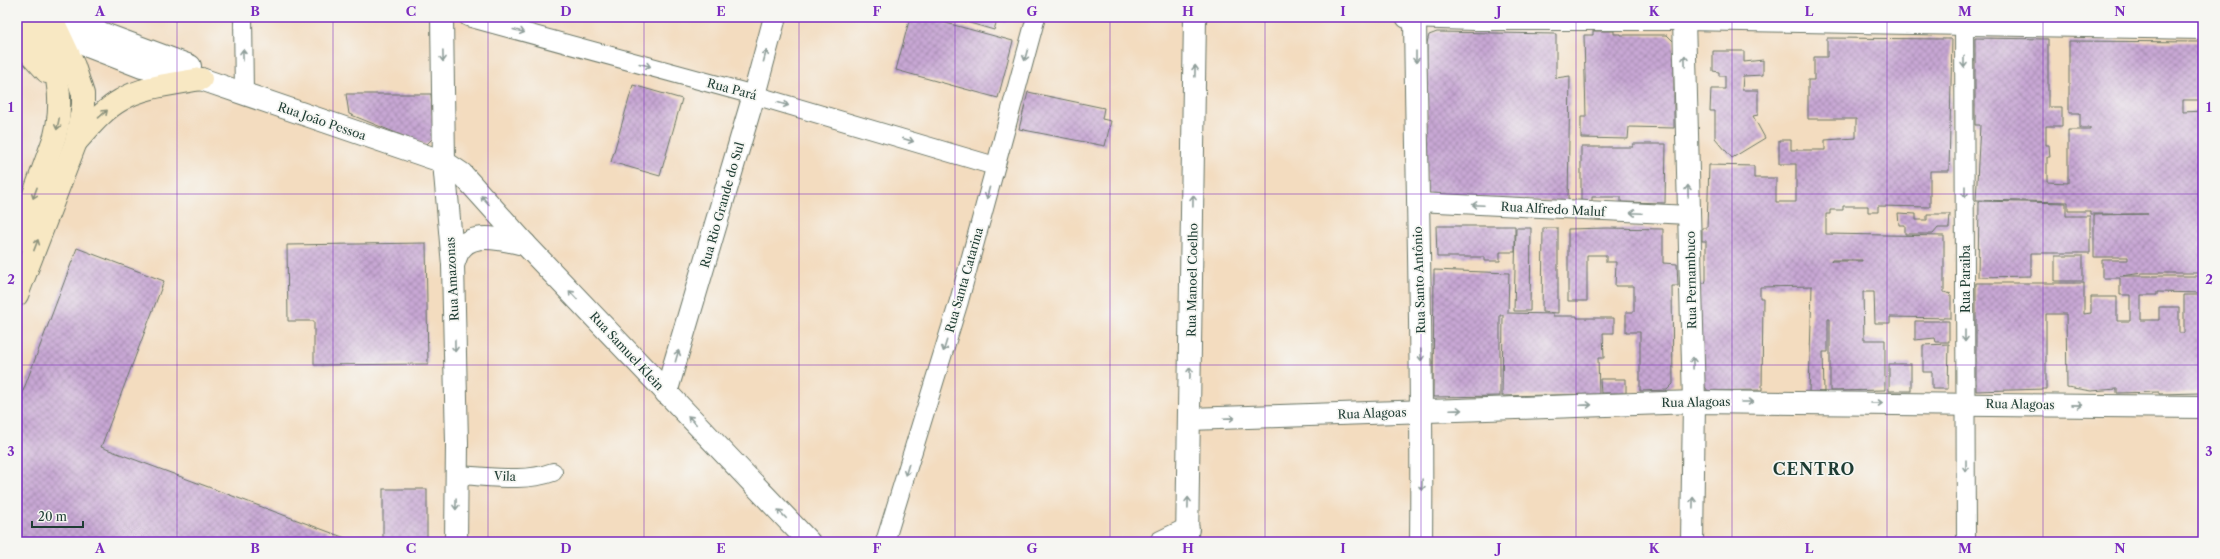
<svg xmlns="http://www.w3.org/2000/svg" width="2220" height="559" font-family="'Libre Caslon Text',serif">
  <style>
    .building { fill: url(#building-cross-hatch); fill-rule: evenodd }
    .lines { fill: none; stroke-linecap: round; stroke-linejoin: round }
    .minor-casing { stroke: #697565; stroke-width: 20 }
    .tertiary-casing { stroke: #697565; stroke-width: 24 }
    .secondary-casing { stroke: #697565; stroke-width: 24 }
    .minor { stroke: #fff; stroke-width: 18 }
    .tertiary { stroke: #fff; stroke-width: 22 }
    .secondary { stroke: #f8e8c3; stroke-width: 22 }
    .oneway { stroke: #8f9e9a }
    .oneway2 { stroke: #8c927c }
    .grid { fill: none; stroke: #7b2cbf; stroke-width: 1; stroke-opacity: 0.55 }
    .labels { text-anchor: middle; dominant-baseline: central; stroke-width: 3.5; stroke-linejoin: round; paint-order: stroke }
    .street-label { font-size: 12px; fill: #1f3d34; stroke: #f6f6f2 }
    .district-label { font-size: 16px; font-weight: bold; letter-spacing: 1px; fill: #1f3d34; stroke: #f6f6f2 }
    .neatline { fill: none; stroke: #7b2cbf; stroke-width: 1.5 }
    .grid-label { font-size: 13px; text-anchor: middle; font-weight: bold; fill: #7b2cbf }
  </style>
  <defs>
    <pattern id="building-cross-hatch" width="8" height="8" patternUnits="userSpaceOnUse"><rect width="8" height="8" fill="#c8a7d4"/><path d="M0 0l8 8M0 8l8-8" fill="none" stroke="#a289ad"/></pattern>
  </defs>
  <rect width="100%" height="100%" fill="#f6f6f2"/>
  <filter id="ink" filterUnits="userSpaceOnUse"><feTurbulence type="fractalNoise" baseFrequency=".025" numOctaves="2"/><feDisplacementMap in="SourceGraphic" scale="8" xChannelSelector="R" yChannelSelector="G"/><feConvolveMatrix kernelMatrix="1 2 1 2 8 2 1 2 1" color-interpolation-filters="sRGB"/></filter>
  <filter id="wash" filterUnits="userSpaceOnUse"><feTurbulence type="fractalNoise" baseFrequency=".012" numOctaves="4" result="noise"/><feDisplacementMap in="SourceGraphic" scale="16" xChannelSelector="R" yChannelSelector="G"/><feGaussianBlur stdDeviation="0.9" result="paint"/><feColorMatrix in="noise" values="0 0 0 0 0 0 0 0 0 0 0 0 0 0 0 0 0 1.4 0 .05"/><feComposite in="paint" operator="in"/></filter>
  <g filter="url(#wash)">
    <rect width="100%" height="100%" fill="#f3dcbf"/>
    <g id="blocks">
      <g class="building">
        <polygon points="910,17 924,17 1013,41 998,98 896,70"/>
        <polygon points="949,17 1007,17 1006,23 997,20 994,30"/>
        <polygon points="1593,31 1614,31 1614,34 1621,34 1621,35 1667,35 1674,42 1674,128 1629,127 1628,139 1581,138 1581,117 1586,117 1584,35 1593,35"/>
        <polygon points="1437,32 1556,34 1556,78 1570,76 1568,202 1433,198 1426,192 1427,43 1429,35"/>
        <path d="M 1827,38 L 1952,39 L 1949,171 L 1930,171 L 1930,207 L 1878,206 L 1878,212 L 1868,212 L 1868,206 L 1843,206 L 1843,210 L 1830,210 L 1830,214 L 1826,214 L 1826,234 L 1944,236 L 1944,292 L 1951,294 L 1951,318 L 1890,317 L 1890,323 L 1875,323 L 1874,292 L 1863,292 L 1864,340 L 1885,340 L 1885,390 L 1830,391 L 1830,319 L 1828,319 L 1828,352 L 1823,352 L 1824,392 L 1809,392 L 1812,286 L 1760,287 L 1760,298 L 1763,298 L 1762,390 L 1708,391 L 1699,379 L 1699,283 L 1705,283 L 1706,280 L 1706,241 L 1702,241 L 1702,228 L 1707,228 L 1709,165 L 1754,166 L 1754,178 L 1776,178 L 1776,202 L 1796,202 L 1796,164 L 1779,164 L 1779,140 L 1791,140 L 1791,150 L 1825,150 L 1825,140 L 1856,138 L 1856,119 L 1808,119 L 1808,80 L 1814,80 L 1814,57 L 1827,57 ZM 1831,260 L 1862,260 L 1862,261 L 1832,261 L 1831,262 Z"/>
        <polygon points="1975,38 2048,39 2048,107 2062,107 2062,126 2046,126 2046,145 2049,145 2050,157 2047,157 2047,182 2068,183 2068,130 2090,130 2090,128 2080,128 2080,113 2069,113 2069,41 2203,42 2203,100 2183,100 2183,112 2203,111 2203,273 2143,273 2120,276 2203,276 2203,293 2157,292 2157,295 2141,295 2141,320 2159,320 2159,307 2179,307 2179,333 2184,333 2184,295 2203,295 2203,390 2200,393 2159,394 2159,392 2117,393 2117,389 2091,391 2067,387 2066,314 2046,314 2046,389 1976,391 1976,283 2084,283 2084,314 2091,313 2091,297 2117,297 2117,321 2130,321 2130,295 2120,295 2120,278 2102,278 2102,260 2128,260 2128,257 2094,257 2094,215 2148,214 2090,214 2090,211 2068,211 2068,202 1976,200 1980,125 1975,125"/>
        <polygon points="1713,51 1744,51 1744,62 1763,60 1763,75 1743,76 1742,90 1758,90 1758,115 1753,116 1765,138 1732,158 1715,138 1715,111 1710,111 1711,89 1725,89 1725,76 1719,76 1719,72 1713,71"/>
        <polygon points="633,85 682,99 660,176 611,162"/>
        <polygon points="1028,92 1104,108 1102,119 1111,121 1105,146 1019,129"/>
        <polygon points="346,94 431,94 434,137 426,145 349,114"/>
        <polygon points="1633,144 1666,144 1665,203 1621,202 1621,197 1592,197 1592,201 1581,201 1581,147 1633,147"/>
        <polygon points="1979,201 2066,203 2066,216 2090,216 2090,253 2031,253 2031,276 1978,277"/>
        <polygon points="1898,213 1916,214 1916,220 1927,220 1927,214 1950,214 1949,228 1938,228 1933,234 1905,234 1905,225 1899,225"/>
        <polygon points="1436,226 1515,226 1515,252 1500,252 1500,261 1484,261 1484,257 1437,257"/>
        <polygon points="1516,228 1531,228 1530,311 1514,311"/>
        <polygon points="1543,228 1558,228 1558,313 1542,312"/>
        <polygon points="1607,228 1663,229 1663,263 1677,264 1678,286 1672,286 1673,384 1667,390 1640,391 1640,332 1626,332 1626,312 1634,312 1634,286 1615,286 1616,262 1606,262 1606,255 1587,255 1587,301 1568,301 1568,229"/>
        <polygon points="426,243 428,364 314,365 314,321 288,321 287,245"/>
        <polygon points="77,248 164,281 101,447 356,542 31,542 17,537 17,407"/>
        <rect x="2055" y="256" width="28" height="25"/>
        <polygon points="1434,270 1509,273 1508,313 1553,314 1553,316 1577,316 1577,318 1614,318 1614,333 1603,333 1604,358 1598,358 1599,394 1502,396 1503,315 1500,315 1500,396 1433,397"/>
        <polygon points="1915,321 1949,321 1949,342 1936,342 1935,338 1915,340"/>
        <polygon points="1949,344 1948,389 1932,389 1932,372 1923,372 1923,345"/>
        <rect x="1889" y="364" width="22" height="27"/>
        <polygon points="1600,379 1626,379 1626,393 1601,393"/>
        <rect x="383" y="489" width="44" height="53"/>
      </g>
    </g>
  </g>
  <g filter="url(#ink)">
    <use href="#blocks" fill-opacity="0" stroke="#697565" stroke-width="1"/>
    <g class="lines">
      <defs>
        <g id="minor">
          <polyline points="243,17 244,94"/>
          <polyline points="468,17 754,95 995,166"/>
          <polyline points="1964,17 1966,542"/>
          <polyline points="1417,202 1689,215"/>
          <path d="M 457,475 C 487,476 524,483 553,472"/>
          <polyline points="885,542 959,301 1036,17"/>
        </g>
        <g id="tertiary">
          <polyline points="58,17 190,66"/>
          <polyline points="442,17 444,162 453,265 457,443 456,542"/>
          <polyline points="1407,17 1474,19 1684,19 2203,28"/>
          <path d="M 1415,18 C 1417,193 1423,367 1421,542"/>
          <polyline points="1684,19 1694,402 1692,542"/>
          <polyline points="57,34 142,67 201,79 444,162 462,174 525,244 809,542"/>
          <path d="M 453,265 C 455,260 457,252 461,248 C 474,230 508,241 525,244"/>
          <polyline points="666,393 754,95 775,17"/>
          <polyline points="1190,419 1694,402 2203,407"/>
          <polyline points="1161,542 1188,529"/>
          <polyline points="1187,542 1195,17"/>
        </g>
        <g id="secondary">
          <polyline points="17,39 47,72"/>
          <path d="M 76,142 C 90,127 103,110 121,100 C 143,86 175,84 201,79"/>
          <path d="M 17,241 L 55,136 C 62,108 61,76 46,50 C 40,39 31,29 30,17"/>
          <polyline points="17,295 76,142 83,105 83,94 74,66 51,17"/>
        </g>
      </defs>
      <use href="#minor" class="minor-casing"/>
      <use href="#tertiary" class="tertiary-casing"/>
      <use href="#secondary" class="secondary-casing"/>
      <use href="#minor" class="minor"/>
      <use href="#tertiary" class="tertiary"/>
      <use href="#secondary" class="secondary"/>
    </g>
    <defs><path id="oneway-shaft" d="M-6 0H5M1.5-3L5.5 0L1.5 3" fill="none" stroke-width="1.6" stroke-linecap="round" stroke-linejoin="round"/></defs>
    <g class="oneway">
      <use href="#oneway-shaft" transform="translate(519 31) rotate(15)"/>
      <use href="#oneway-shaft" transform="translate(243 55) rotate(-91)"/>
      <use href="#oneway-shaft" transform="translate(1026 55) rotate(105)"/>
      <use href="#oneway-shaft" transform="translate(443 56) rotate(89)"/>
      <use href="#oneway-shaft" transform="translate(765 56) rotate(-75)"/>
      <use href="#oneway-shaft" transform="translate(1416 57) rotate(90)"/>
      <use href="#oneway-shaft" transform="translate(1685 61) rotate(-91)"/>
      <use href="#oneway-shaft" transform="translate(1964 62) rotate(90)"/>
      <use href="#oneway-shaft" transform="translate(645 65) rotate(15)"/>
      <use href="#oneway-shaft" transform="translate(1195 71) rotate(-89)"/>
      <use href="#oneway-shaft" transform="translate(783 104) rotate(16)"/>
      <use href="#oneway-shaft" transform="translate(908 140) rotate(16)"/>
      <use href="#oneway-shaft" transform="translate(1688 191) rotate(-91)"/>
      <use href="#oneway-shaft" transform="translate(1965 192) rotate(90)"/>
      <use href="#oneway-shaft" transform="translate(988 193) rotate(105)"/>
      <use href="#oneway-shaft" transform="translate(485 200) rotate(-132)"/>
      <use href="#oneway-shaft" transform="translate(1193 201) rotate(-89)"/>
      <use href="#oneway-shaft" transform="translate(1478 205) rotate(-177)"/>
      <use href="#oneway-shaft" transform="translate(1636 213) rotate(-177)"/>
      <use href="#oneway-shaft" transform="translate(573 295) rotate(-133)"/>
      <use href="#oneway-shaft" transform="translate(1965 336) rotate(90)"/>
      <use href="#oneway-shaft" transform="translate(455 346) rotate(89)"/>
      <use href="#oneway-shaft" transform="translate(945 346) rotate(107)"/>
      <use href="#oneway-shaft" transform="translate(1421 355) rotate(88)"/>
      <use href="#oneway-shaft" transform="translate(677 356) rotate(-74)"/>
      <use href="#oneway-shaft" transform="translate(1693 363) rotate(-91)"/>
      <use href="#oneway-shaft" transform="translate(1190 373) rotate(-89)"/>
      <use href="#oneway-shaft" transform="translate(1747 402)"/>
      <use href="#oneway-shaft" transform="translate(1877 403)"/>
      <use href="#oneway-shaft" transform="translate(1586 405) rotate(-2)"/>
      <use href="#oneway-shaft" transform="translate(2077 405) rotate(1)"/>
      <use href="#oneway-shaft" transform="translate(1456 410) rotate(-2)"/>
      <use href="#oneway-shaft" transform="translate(1229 418) rotate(-2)"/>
      <use href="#oneway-shaft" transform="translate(692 420) rotate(-134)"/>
      <use href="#oneway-shaft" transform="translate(1966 466) rotate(90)"/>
      <use href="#oneway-shaft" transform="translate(907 470) rotate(107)"/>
      <use href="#oneway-shaft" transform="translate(1422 485) rotate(91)"/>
      <use href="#oneway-shaft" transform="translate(1188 503) rotate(-89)"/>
      <use href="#oneway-shaft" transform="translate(1693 503) rotate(-89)"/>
      <use href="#oneway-shaft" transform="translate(456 504) rotate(91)"/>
      <use href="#oneway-shaft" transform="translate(782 514) rotate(-134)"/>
    </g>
    <g class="oneway2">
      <use href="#oneway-shaft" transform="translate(103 114) rotate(-41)"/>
      <use href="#oneway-shaft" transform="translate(58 124) rotate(102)"/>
      <use href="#oneway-shaft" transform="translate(35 193) rotate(110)"/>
      <use href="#oneway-shaft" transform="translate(36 245) rotate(-69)"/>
    </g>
  </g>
  <path class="grid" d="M 177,17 L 177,542M 333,17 L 333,542M 488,17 L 488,542M 644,17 L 644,542M 799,17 L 799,542M 955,17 L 955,542M 1110,17 L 1110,542M 1265,17 L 1265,542M 1421,17 L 1421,542M 1576,17 L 1576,542M 1732,17 L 1732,542M 1887,17 L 1887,542M 2043,17 L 2043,542M 17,194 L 2203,194M 17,365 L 2203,365"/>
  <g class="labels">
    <g class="street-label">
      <text transform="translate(732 89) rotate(15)">Rua Pará</text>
      <text transform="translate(322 121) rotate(19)">Rua João Pessoa</text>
      <text transform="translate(722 205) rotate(-74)">Rua Rio Grande do Sul</text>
      <text transform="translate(1553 209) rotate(3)">Rua Alfredo Maluf</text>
      <text transform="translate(452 279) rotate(-93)">Rua Amazonas</text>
      <text transform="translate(1965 279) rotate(-90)">Rua Paraiba</text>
      <text transform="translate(964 280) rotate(-74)">Rua Santa Catarina</text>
      <text transform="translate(1192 280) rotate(-89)">Rua Manoel Coelho</text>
      <text transform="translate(1419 280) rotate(-92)">Rua Santo Antônio</text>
      <text transform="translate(1691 280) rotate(-91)">Rua Pernambuco</text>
      <text transform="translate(627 351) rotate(47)">Rua Samuel Klein</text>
      <text transform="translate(1696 402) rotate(-1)">Rua Alagoas</text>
      <text transform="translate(2020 404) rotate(1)">Rua Alagoas</text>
      <text transform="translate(1372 413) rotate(-2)">Rua Alagoas</text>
      <text transform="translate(505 476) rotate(2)">Vila</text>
    </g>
    <g class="district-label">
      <text x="1814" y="469">CENTRO</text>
    </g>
  </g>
  <rect width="2220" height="559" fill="none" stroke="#f6f6f2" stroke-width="44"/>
  <path d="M32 521v6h51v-6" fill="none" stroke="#1f3d34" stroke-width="2"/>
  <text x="38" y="521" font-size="12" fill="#1f3d34" stroke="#f6f6f2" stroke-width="3" paint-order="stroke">20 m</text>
  <rect x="22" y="22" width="2176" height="515" class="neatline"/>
  <g class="grid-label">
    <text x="100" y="16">A</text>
    <text x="255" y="16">B</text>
    <text x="411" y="16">C</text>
    <text x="566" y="16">D</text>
    <text x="721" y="16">E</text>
    <text x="877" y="16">F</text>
    <text x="1032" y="16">G</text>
    <text x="1188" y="16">H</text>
    <text x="1343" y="16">I</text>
    <text x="1499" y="16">J</text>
    <text x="1654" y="16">K</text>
    <text x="1809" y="16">L</text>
    <text x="1965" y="16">M</text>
    <text x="2120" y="16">N</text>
    <text x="11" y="112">1</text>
    <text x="2209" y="112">1</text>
    <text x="11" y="284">2</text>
    <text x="2209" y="284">2</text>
    <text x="11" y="456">3</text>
    <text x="2209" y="456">3</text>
    <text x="100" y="553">A</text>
    <text x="255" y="553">B</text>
    <text x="411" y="553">C</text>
    <text x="566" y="553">D</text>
    <text x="721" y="553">E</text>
    <text x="877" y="553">F</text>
    <text x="1032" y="553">G</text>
    <text x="1188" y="553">H</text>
    <text x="1343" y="553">I</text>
    <text x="1499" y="553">J</text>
    <text x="1654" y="553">K</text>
    <text x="1809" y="553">L</text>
    <text x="1965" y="553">M</text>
    <text x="2120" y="553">N</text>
  </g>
</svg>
